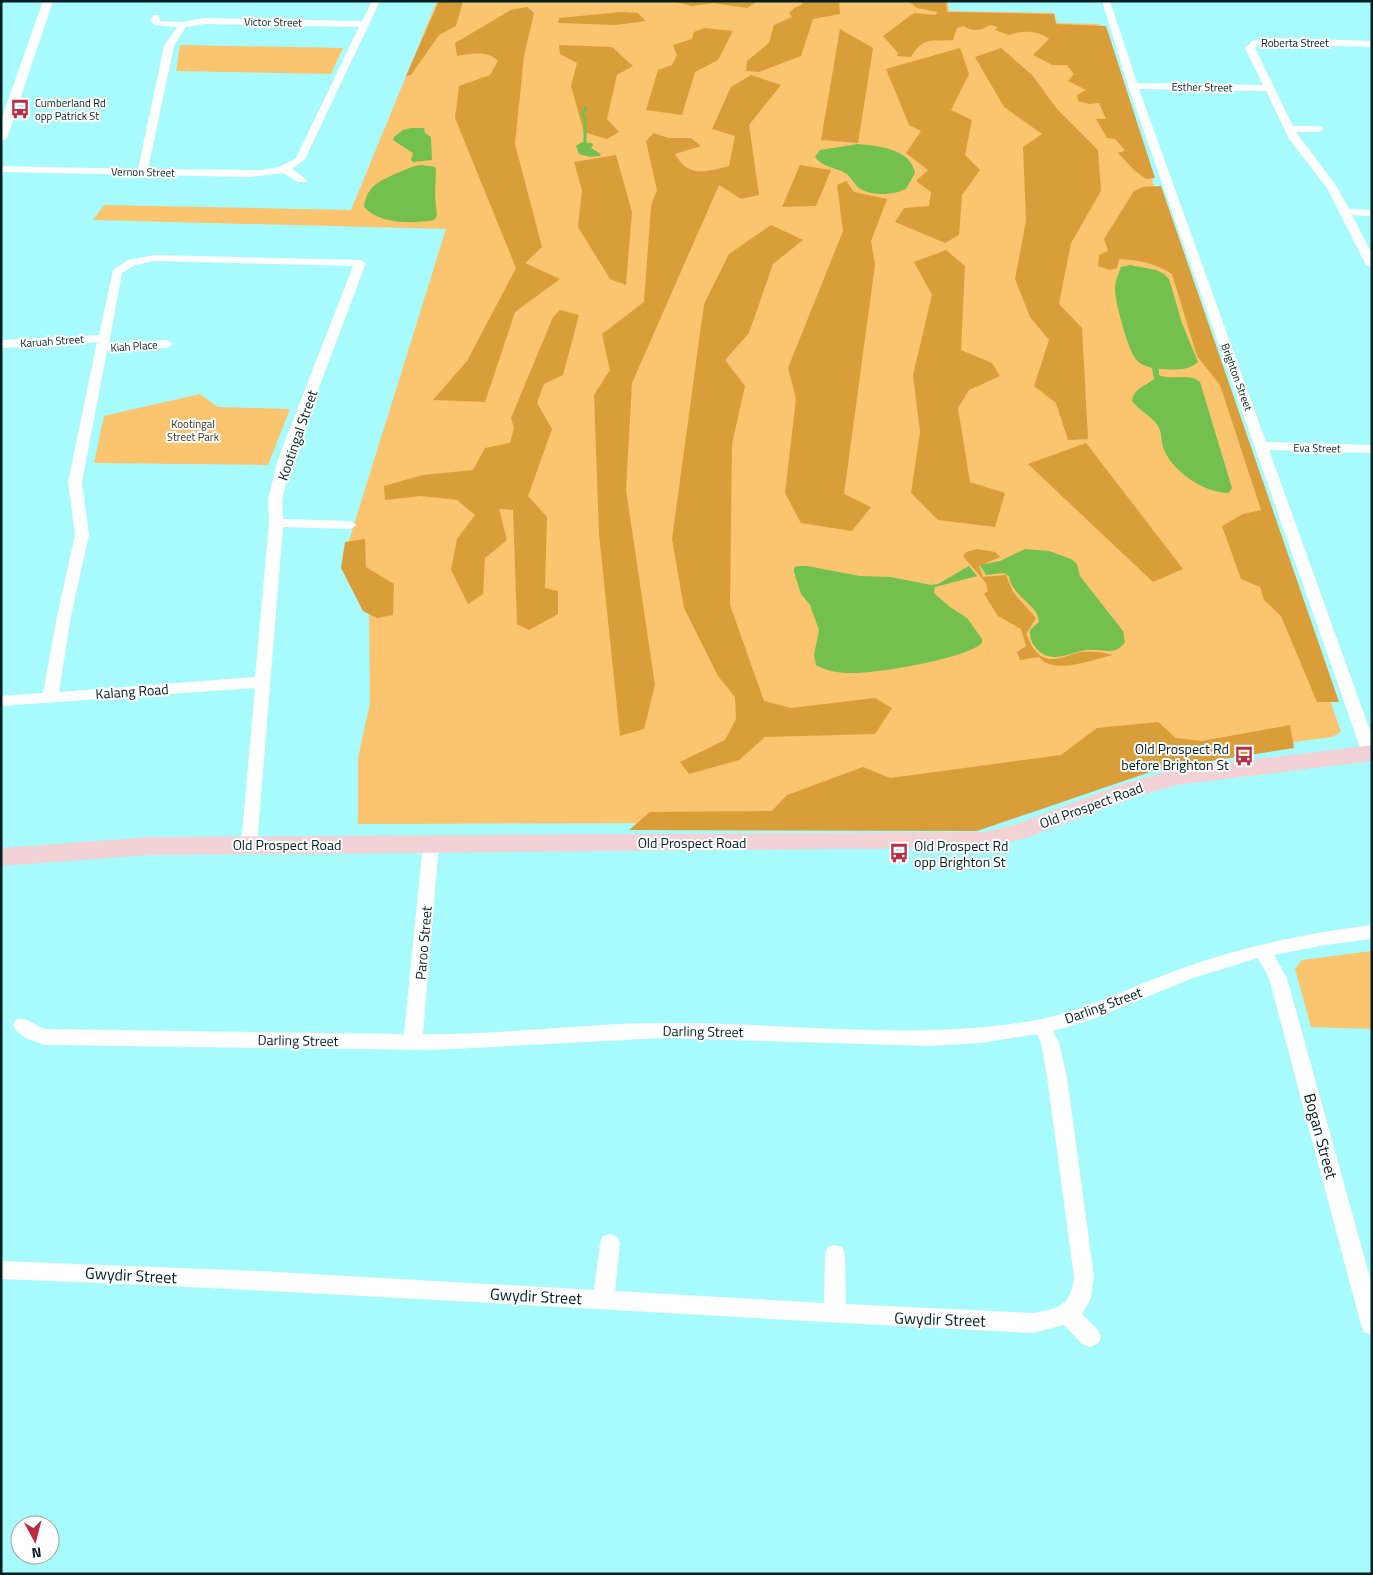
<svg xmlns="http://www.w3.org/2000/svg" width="1373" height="1575" font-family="'Titillium Web',sans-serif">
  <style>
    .green { fill: #fbc46e }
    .forest { fill: #d99e39 }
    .water { fill: #73c04f }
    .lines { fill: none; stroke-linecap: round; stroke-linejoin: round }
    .stream { stroke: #73c04f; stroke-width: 3 }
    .minor { fill: #fff; fill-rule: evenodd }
    .tertiary { fill: #fff; fill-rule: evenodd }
    .secondary { fill: #f2d2d4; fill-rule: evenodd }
    .labels { text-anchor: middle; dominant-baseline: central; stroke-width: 4; stroke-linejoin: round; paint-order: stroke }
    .far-street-label { font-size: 11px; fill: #001f20; stroke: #fff }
    .far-poi-label { font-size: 11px; fill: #001f20; stroke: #fff; text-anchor: start }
    .far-park-label { font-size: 11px; fill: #3c2e19; stroke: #fff }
    .street-label { font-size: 14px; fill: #001f20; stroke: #fff }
    .poi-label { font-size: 14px; fill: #001f20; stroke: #fff; text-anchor: end }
    .near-street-label { font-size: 16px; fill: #001f20; stroke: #fff }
  </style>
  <rect width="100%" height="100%" fill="#a8fbfc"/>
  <g class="green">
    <polygon points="437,1 948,1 949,11 1054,13 1057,23 1099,24 1341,732 1332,737 1243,749 1122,767 986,822 358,824 358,758 370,703 369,612 342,563 446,229 93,220 104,205 351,210"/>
    <polygon points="180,45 343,48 331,74 176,71"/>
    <polygon points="200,394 218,407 290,409 268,465 94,463 104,416"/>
    <polygon points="1372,951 1372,1029 1311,1027 1295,969 1302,960"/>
  </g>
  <g class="forest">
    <polygon points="439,1 463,1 456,26 439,35 411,75 406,76"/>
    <polygon points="672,1 758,1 747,8 713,3 692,6"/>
    <polygon points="800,1 842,1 839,3 840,14 813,19 801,56 759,72 746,71 747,61 769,43 774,25 792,17 789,13 794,8 803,4"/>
    <path d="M 908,1 L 946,1 L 947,12 L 1054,14 L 1056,24 L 1106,26 L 1155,178 L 1146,179 L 1134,170 L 1118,153 L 1124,151 L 1124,149 L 1115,139 L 1107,138 L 1096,119 L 1106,119 L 1099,103 L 1089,104 L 1078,101 L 1077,95 L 1086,90 L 1068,81 L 1074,74 L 1067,65 L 1052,65 L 1033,55 L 1049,39 C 1039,30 1021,30 1009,35 L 995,30 L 998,27 L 990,25 C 980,31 973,32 963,26 L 957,28 L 953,40 C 931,42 924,35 911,57 L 897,56 L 898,53 L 883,36 L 914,13 L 936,15 L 937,12 L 917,8 Z"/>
    <path d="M 527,7 L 534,13 L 524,56 L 515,144 L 542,247 L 525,263 L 560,279 L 515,312 L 485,402 L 433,400 L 467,361 L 516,268 L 455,118 L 459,86 L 490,75 L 498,61 C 487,50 471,54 457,56 L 455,43 L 511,10 Z"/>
    <polygon points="621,12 638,13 646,21 616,25 558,23 559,18"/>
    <polygon points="704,28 733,31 718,60 695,72 682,115 646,110 658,70 672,65 677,55 673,45 692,39 694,32"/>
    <polygon points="840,29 873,48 858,143 821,140"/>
    <polygon points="559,45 612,47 633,66 617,75 607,119 619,132 607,139 584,132 571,86 577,63 560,54"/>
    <polygon points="960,48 969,74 951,110 972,120 965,155 980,170 962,195 959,235 945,243 895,222 904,208 929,206 931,192 916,181 928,170 906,153 921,131 909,125 886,69"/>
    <polygon points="1001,48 1032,75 1057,109 1098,150 1101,191 1071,243 1059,304 1082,328 1088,439 1068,440 1056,403 1034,386 1049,340 1030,317 1015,279 1026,221 1023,147 1042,134 1004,107 975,57"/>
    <path d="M 751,75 L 781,85 L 749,125 L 759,195 L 741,199 L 719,185 L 632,383 L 626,490 L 655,685 L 644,729 L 620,736 L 599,534 L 594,395 L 610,370 L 602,334 L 644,302 L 651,206 L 657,190 L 646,141 L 654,133 L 668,138 L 691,138 L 701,146 L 675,154 C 688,178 706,172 729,166 L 735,136 L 712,129 L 731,87 Z"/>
    <polygon points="616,155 632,212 626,285 610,279 578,227 582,190 574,162"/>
    <polygon points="800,165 831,170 816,206 782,207"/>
    <polygon points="846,181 854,192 887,199 871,241 875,265 844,494 871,507 852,531 801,523 785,493 796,399 788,368 843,231 837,185"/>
    <path d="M 1161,186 L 1339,702 L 1317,702 L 1281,616 L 1264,600 L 1260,587 L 1241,579 L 1222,526 L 1243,514 L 1261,510 L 1220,385 L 1197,356 L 1172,274 C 1155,263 1139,260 1119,259 L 1117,268 L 1110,270 L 1098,266 L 1099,255 L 1108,251 L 1104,239 L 1134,191 L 1143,187 Z"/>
    <polygon points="771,225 803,240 773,264 749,333 725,360 745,386 732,444 730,605 764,701 791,708 875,698 892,708 875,734 765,737 739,760 689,774 680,762 725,740 736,719 735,697 718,676 684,608 672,539 704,304 729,254"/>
    <polygon points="946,250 965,266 961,350 992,363 1000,376 969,390 958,408 970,482 1005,493 995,527 938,520 911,493 920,432 913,375 932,295 914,262"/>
    <polygon points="560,310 579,315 563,375 544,384 537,403 552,429 528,496 547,517 545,588 558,591 558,614 529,630 517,624 513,510 499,509 507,540 485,558 483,594 468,604 451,570 457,539 475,515 457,500 421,496 385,500 384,486 423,475 473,470 485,448 510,443 514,428 511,418 553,317"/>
    <polygon points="1086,443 1183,569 1153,582 1028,464"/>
    <polygon points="365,539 366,567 394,584 393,615 377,618 363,611 341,568 345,542"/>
    <path d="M 977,549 L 995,552 L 1000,557 L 979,566 L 983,577 L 1006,575 L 1013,592 L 1036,618 L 1026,634 C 1030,642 1033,651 1041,656 C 1054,664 1069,654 1082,652 C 1093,651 1103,652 1113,655 C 1094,659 1053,676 1039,657 L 1020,660 L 1017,652 L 1026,646 L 1021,629 L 998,616 L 984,594 L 988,591 L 986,583 L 963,556 L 966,552 Z"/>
    <polygon points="1158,722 1176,738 1202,741 1290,725 1294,748 1159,769 977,831 629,830 650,812 772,811 787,795 863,767 890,778 1061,755 1097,728"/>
  </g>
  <g class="water">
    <polygon points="411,128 424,128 425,133 431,137 432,160 413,162 411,160 413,153 393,140 394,137 403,130"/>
    <polygon points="582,142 592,143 593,145 591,148 601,154 600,156 590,157 579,154 576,146"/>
    <path d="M 858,144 C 879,146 911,149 915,173 L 906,189 C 893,195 870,197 858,187 C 853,183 851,176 845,173 C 835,167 822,167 815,157 L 820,150 Z"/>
    <path d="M 422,165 L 435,167 L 436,169 L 435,196 L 437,216 L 434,220 C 413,224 379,224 364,207 C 367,186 378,182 395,174 C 405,170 411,166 422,165 Z"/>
    <path d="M 1130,265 L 1156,270 L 1164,274 L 1169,279 L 1182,323 L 1198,362 C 1188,372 1172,369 1159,369 L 1159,375 C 1171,381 1190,372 1200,382 L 1232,488 L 1229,493 C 1204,493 1171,471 1163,447 C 1161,441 1162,433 1159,428 C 1155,418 1139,411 1132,401 C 1134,388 1146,386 1154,379 L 1152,368 C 1145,366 1139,364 1135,358 C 1128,349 1115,302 1115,290 C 1115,281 1118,275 1121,267 Z"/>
    <path d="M 1025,549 L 1049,551 L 1071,559 L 1077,564 L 1080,576 L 1123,631 L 1125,642 C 1115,657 1102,648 1086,650 C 1069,653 1050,665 1036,648 C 1031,642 1030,638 1030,630 L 1039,622 C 1039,605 1012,597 1009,576 L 1003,573 L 986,575 L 980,565 L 1000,561 Z"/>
    <path d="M 797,566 L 807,566 L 860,576 L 891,577 L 931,585 L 938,584 L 969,566 L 977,576 L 935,587 L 934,593 L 950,607 L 967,618 L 982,639 L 982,643 C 966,659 874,674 850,673 C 838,673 827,671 816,665 L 814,655 L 819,630 L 810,605 L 801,594 L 794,572 L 794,568 Z"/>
  </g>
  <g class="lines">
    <polyline class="stream" points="585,142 585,119 582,114 586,108"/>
    <g class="minor">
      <path d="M 372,1 L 380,1 L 305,159 L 292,169 L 307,180 L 306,182 L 298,182 L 283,173 L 249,177 L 1,172 L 1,166 L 138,169 L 164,46 L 177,27 L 154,25 L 151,21 L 153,15 L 159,15 L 160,21 L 183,22 L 204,18 L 362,21 ZM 204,24 L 359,27 L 296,158 L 279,167 L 262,170 L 148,169 L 174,46 L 186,27 Z"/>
      <polygon points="1102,1 1110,1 1137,83 1263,85 1245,48 1252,41 1269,38 1372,41 1372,47 1269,44 1258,45 1255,48 1293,126 1319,126 1324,129 1319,132 1296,132 1337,187 1349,209 1372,210 1372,216 1352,215 1372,254 1372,268 1366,265 1327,188 1289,139 1266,91 1139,89 1266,442 1372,445 1372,453 1269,450 1372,736 1372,758 1364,757 1362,753 1128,86"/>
      <path d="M 155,255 L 360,260 L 366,263 L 292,459 L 282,500 L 283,519 L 350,521 L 357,525 L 350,529 L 283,527 L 257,845 L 255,849 L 249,851 L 243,849 L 241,845 L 255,688 L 1,706 L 1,696 L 43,693 L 57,616 L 75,535 L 68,482 L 97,342 L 1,348 L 1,340 L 99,335 L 113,270 L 128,260 ZM 155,261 L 353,266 L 278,459 L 268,500 L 269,523 L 255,677 L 59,692 L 71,616 L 89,535 L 82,482 L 107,351 L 167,348 L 173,344 L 167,340 L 109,344 L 122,273 L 135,265 Z"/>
      <path d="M 431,837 L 437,839 L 439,843 L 423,1034 C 504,1035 584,1023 665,1023 C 789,1022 919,1043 1042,1019 C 1091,1009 1136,984 1183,968 C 1245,946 1307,933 1372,925 L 1372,939 L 1325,945 L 1274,955 L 1287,978 L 1372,1285 L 1372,1335 L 1364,1332 L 1361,1325 L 1269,978 L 1258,958 L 1193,978 L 1088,1021 L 1053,1031 L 1059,1043 L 1067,1077 L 1094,1277 L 1091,1298 L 1082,1314 L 1098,1330 L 1101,1337 L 1098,1344 L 1090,1347 L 1082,1344 L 1064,1325 L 1033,1333 C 689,1316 346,1292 1,1279 L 1,1261 L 259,1271 L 594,1290 L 600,1243 L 603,1236 L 610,1234 L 617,1236 L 620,1243 L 615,1291 L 824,1303 L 825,1254 L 828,1247 L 835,1245 L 842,1247 L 845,1254 L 846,1304 L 1033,1313 C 1059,1309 1071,1305 1074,1277 L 1047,1077 L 1041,1043 L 1037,1034 L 981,1043 L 930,1046 L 664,1038 L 432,1050 L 46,1045 C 32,1041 20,1038 13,1025 L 15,1020 C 28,1015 34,1027 46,1029 L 404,1034 L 423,843 L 425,839 Z"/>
    </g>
    <polygon class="tertiary" points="43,1 53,1 7,138 1,142 1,120"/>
    <polygon class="secondary" points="1372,745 1372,761 1177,785 1138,796 1026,838 984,848 150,855 1,866 1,848 150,837 984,832 1014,825 1123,784 1177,769"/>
  </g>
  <defs>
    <symbol id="bus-bare" viewBox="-9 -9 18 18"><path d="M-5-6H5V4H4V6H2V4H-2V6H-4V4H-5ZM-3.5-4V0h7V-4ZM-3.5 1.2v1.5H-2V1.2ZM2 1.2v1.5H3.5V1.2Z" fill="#bc2b44" stroke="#fff" stroke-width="2.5" paint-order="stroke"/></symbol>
  </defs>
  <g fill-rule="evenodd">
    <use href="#bus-bare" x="6" y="95" width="28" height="28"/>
    <use href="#bus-bare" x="1230" y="742" width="28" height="28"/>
    <use href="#bus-bare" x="885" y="839" width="28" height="28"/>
  </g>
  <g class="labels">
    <g class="far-street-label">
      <text transform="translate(273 22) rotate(1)">Victor Street</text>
      <text x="1295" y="43">Roberta Street</text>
      <text transform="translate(1202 87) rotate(1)">Esther Street</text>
      <text transform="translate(143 172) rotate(1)">Vernon Street</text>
      <text transform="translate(52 341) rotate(-4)">Karuah Street</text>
      <text transform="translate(134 346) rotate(-4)">Kiah Place</text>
      <text transform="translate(1237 377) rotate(70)">Brighton Street</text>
      <text transform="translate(1317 448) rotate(1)">Eva Street</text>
    </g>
    <g class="far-poi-label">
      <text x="35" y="103">Cumberland Rd<tspan x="35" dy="13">opp Patrick St</tspan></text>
    </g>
    <g class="far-park-label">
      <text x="193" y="424">Kootingal<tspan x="193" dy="13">Street Park</tspan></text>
    </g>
    <g class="street-label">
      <text transform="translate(297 435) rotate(-71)">Kootingal Street</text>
      <text transform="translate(132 691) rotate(-4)">Kalang Road</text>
      <text transform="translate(1091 805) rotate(-20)">Old Prospect Road</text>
      <text x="692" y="842">Old Prospect Road</text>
      <text x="287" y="844">Old Prospect Road</text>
      <text transform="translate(423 943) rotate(-85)">Paroo Street</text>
      <text transform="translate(1103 1005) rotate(-20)">Darling Street</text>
      <text transform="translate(703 1031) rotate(1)">Darling Street</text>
      <text transform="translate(298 1040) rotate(1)">Darling Street</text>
    </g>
    <g class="poi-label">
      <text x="1229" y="748">Old Prospect Rd<tspan x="1229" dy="16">before Brighton St</tspan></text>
      <text x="914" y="845" text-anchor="start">Old Prospect Rd<tspan x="914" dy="16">opp Brighton St</tspan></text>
    </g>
    <g class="near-street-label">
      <text transform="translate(1321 1136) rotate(75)">Bogan Street</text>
      <text transform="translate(131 1275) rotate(3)">Gwydir Street</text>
      <text transform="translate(536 1296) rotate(3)">Gwydir Street</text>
      <text transform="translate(940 1319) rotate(2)">Gwydir Street</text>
    </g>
  </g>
  <rect width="1373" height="1575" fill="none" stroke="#001f20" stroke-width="5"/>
  <g transform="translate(35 1540) rotate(173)"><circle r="24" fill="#ffffff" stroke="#99a5a6"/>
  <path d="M0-4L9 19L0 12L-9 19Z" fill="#bc2b44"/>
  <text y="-8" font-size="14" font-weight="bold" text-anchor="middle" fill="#001f20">N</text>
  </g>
</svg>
